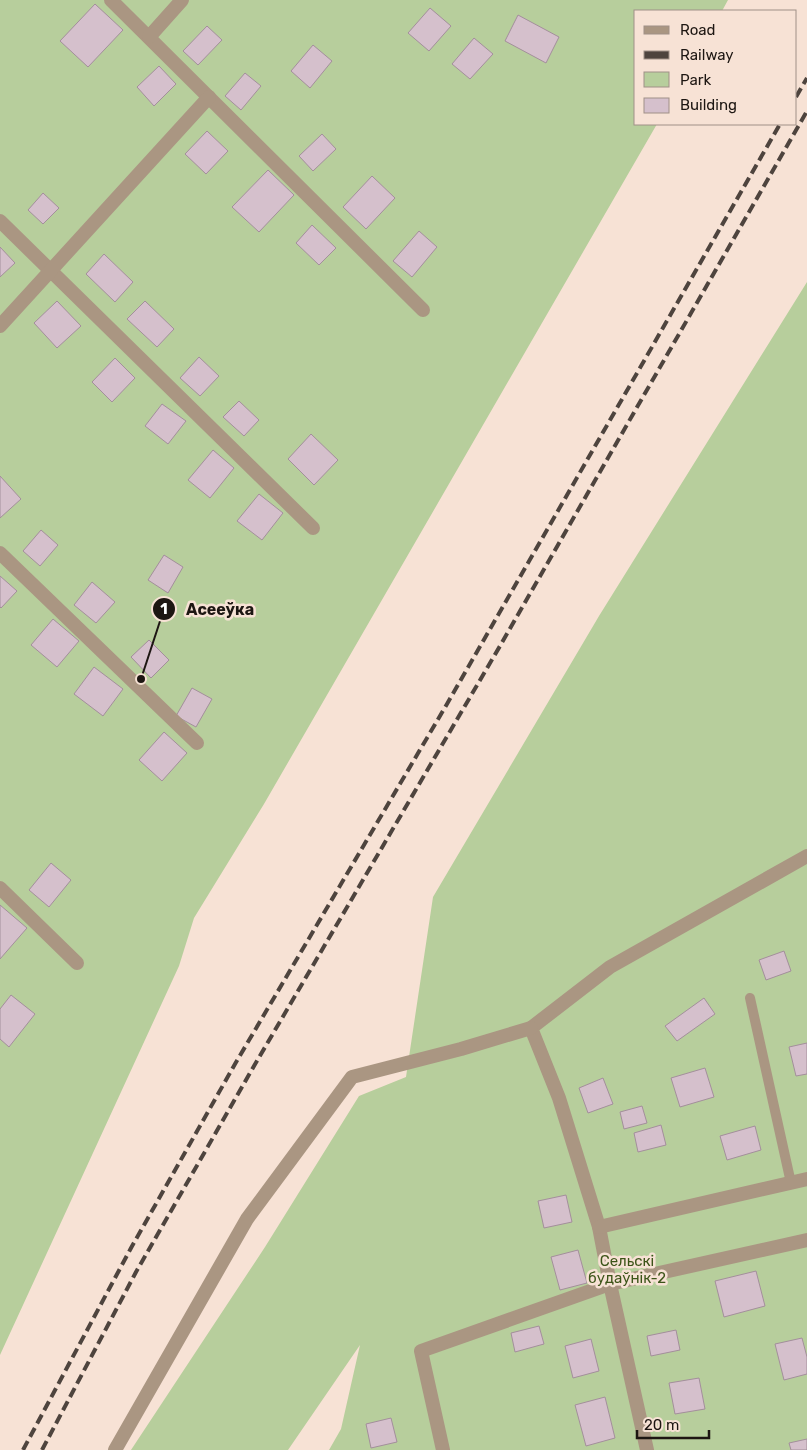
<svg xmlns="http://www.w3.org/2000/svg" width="807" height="1450" font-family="Rubik,sans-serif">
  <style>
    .green { fill: #b7ce9c }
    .building { fill: #d5c0cc; stroke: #a38f9b }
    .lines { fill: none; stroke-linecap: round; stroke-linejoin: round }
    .service { stroke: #aa9682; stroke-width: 10 }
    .minor { stroke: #aa9682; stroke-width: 14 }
    .rail { stroke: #4e443e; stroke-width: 4; stroke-dasharray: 10 5; stroke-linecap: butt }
    .labels { text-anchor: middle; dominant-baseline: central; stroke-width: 5; stroke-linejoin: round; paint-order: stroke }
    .park-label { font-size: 15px; fill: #3c5418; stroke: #f7e2d5 }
    .leader { fill: none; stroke: #1d1612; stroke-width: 2 }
    .callout-dot { fill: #1d1612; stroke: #f7e2d5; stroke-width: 2 }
    .mark-label { font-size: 15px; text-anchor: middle; font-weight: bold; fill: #fff }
    .callout-label { font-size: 16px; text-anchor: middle; font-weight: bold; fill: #1d1612; stroke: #f7e2d5; stroke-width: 5; stroke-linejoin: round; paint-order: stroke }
  </style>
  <rect width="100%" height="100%" fill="#f7e2d5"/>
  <g class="green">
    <polygon points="0,0 728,0 722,11 636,11 636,124 657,124 264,804 194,918 179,966 0,1355"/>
    <polygon points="807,282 807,1450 329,1450 341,1429 360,1345 288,1450 131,1450 265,1247 359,1096 406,1077 433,897 599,616"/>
  </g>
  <g class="building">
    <polygon points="95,4 123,30 88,67 60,41"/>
    <polygon points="430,8 451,26 429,51 408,33"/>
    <polygon points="518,15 559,37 546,63 505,41"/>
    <polygon points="207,26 222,40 198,65 183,51"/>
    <polygon points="474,38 493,54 470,79 452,64"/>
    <polygon points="313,45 332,61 310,88 291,71"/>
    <polygon points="159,66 176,84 154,106 137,87"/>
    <polygon points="245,73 261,86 241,110 225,96"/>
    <polygon points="207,131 228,151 206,174 185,154"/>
    <polygon points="322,134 336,149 313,171 299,156"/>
    <polygon points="268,170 294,195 259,232 232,207"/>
    <polygon points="372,176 395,198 366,229 343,207"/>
    <polygon points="43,193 59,208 43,224 28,210"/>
    <polygon points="312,225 336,248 319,265 296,243"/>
    <polygon points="419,231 437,247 412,277 393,261"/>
    <polygon points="0,247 15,263 0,277"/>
    <polygon points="104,254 133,282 115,302 86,274"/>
    <polygon points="57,301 81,326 57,348 34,323"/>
    <polygon points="145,301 174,329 157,347 127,319"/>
    <polygon points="199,357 219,376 200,396 180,378"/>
    <polygon points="115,358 135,378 112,402 92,382"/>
    <polygon points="239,401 259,420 244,436 223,417"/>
    <polygon points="162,404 186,421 168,444 145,426"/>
    <polygon points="311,434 338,460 314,485 288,459"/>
    <polygon points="213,450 234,468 210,498 188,480"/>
    <polygon points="0,476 21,499 0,518"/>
    <polygon points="259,494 283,513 262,540 237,521"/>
    <polygon points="41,530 58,545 40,566 23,551"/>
    <polygon points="164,555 183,567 168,593 148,580"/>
    <polygon points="0,576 17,591 1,608 0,607"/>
    <polygon points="92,582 115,602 96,623 74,605"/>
    <polygon points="53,619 79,641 57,667 31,645"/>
    <polygon points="149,640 169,660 151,678 131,657"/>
    <polygon points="94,667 123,689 103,716 74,694"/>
    <polygon points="192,688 212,699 196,727 176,716"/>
    <polygon points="164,732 187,753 162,781 139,760"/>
    <polygon points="51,863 71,880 49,907 29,890"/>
    <polygon points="0,905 27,928 0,959"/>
    <polygon points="784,951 791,971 766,980 759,960"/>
    <polygon points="11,995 35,1014 9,1047 0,1039 0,1009"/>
    <polygon points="704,998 715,1014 677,1041 665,1026"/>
    <polygon points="807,1043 807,1074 796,1076 789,1047"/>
    <polygon points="705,1068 714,1097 680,1107 671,1078"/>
    <polygon points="603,1078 613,1104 588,1113 579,1088"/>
    <polygon points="642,1106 647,1123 624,1129 620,1112"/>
    <polygon points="661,1125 666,1145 638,1152 634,1133"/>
    <polygon points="755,1126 761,1150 727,1160 720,1136"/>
    <polygon points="566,1195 572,1222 544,1228 538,1201"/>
    <polygon points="578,1250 587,1283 560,1290 551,1257"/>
    <polygon points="756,1271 765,1306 724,1317 715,1281"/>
    <polygon points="539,1326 544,1344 515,1352 511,1333"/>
    <polygon points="676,1330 680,1350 651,1356 647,1336"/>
    <polygon points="802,1338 807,1357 807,1374 784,1380 775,1344"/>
    <polygon points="591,1339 599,1371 573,1378 565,1346"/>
    <polygon points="699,1378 705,1409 675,1414 669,1383"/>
    <polygon points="605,1397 615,1438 586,1446 575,1405"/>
    <polygon points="391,1418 397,1442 371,1448 366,1424"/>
    <polygon points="807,1439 807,1450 791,1450 789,1443"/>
  </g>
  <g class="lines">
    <polyline class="service" points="750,998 791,1183"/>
    <g class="minor">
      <polyline points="111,0 423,310"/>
      <polyline points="149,37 182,0"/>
      <polyline points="0,221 313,528"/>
      <polyline points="0,326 209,97"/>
      <polyline points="0,553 197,743"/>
      <polyline points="807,856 610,967 531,1028 559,1098 599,1227 610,1284 807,1240"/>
      <polyline points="0,888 77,963"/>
      <polyline points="599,1227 807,1179"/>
      <polyline points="115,1450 247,1219 352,1077 461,1049 531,1028"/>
      <polyline points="443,1450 421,1351 610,1284 647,1450"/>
    </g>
    <g class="rail">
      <polyline points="796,97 807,78"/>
      <polyline points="23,1450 131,1248 235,1064 447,704 780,124"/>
      <polyline points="42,1450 136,1272 254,1066 500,646 807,111"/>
    </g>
  </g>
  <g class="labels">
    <g class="park-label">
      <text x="627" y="1261">Сельскі<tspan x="627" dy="17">будаўнік-2</tspan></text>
    </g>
  </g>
  <path class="leader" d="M141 679L164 609"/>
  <g class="callout-dot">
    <circle cx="141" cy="679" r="5"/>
    <circle cx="164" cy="609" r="12"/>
  </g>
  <g class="mark-label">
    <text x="164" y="614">1</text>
  </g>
  <g class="callout-label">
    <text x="220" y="615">Асееўка</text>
  </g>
  <rect x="634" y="10" width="162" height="115" fill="#f7e2d5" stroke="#a09087"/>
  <rect x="644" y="26" width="25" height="8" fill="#aa9682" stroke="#a09087"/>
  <text x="680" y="35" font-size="15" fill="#1d1612">Road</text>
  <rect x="644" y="51" width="25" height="8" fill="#4e443e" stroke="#a09087"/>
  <text x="680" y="60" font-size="15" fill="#1d1612">Railway</text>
  <rect x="644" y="72" width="25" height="15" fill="#b7ce9c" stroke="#a09087"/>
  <text x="680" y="85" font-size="15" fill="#1d1612">Park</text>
  <rect x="644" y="98" width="25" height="15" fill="#d5c0cc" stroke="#a09087"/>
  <text x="680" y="110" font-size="15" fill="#1d1612">Building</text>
  <path d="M637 1430v8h72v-8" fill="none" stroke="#1d1612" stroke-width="2.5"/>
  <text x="644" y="1430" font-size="15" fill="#1d1612" stroke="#f7e2d5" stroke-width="4" paint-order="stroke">20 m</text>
</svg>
